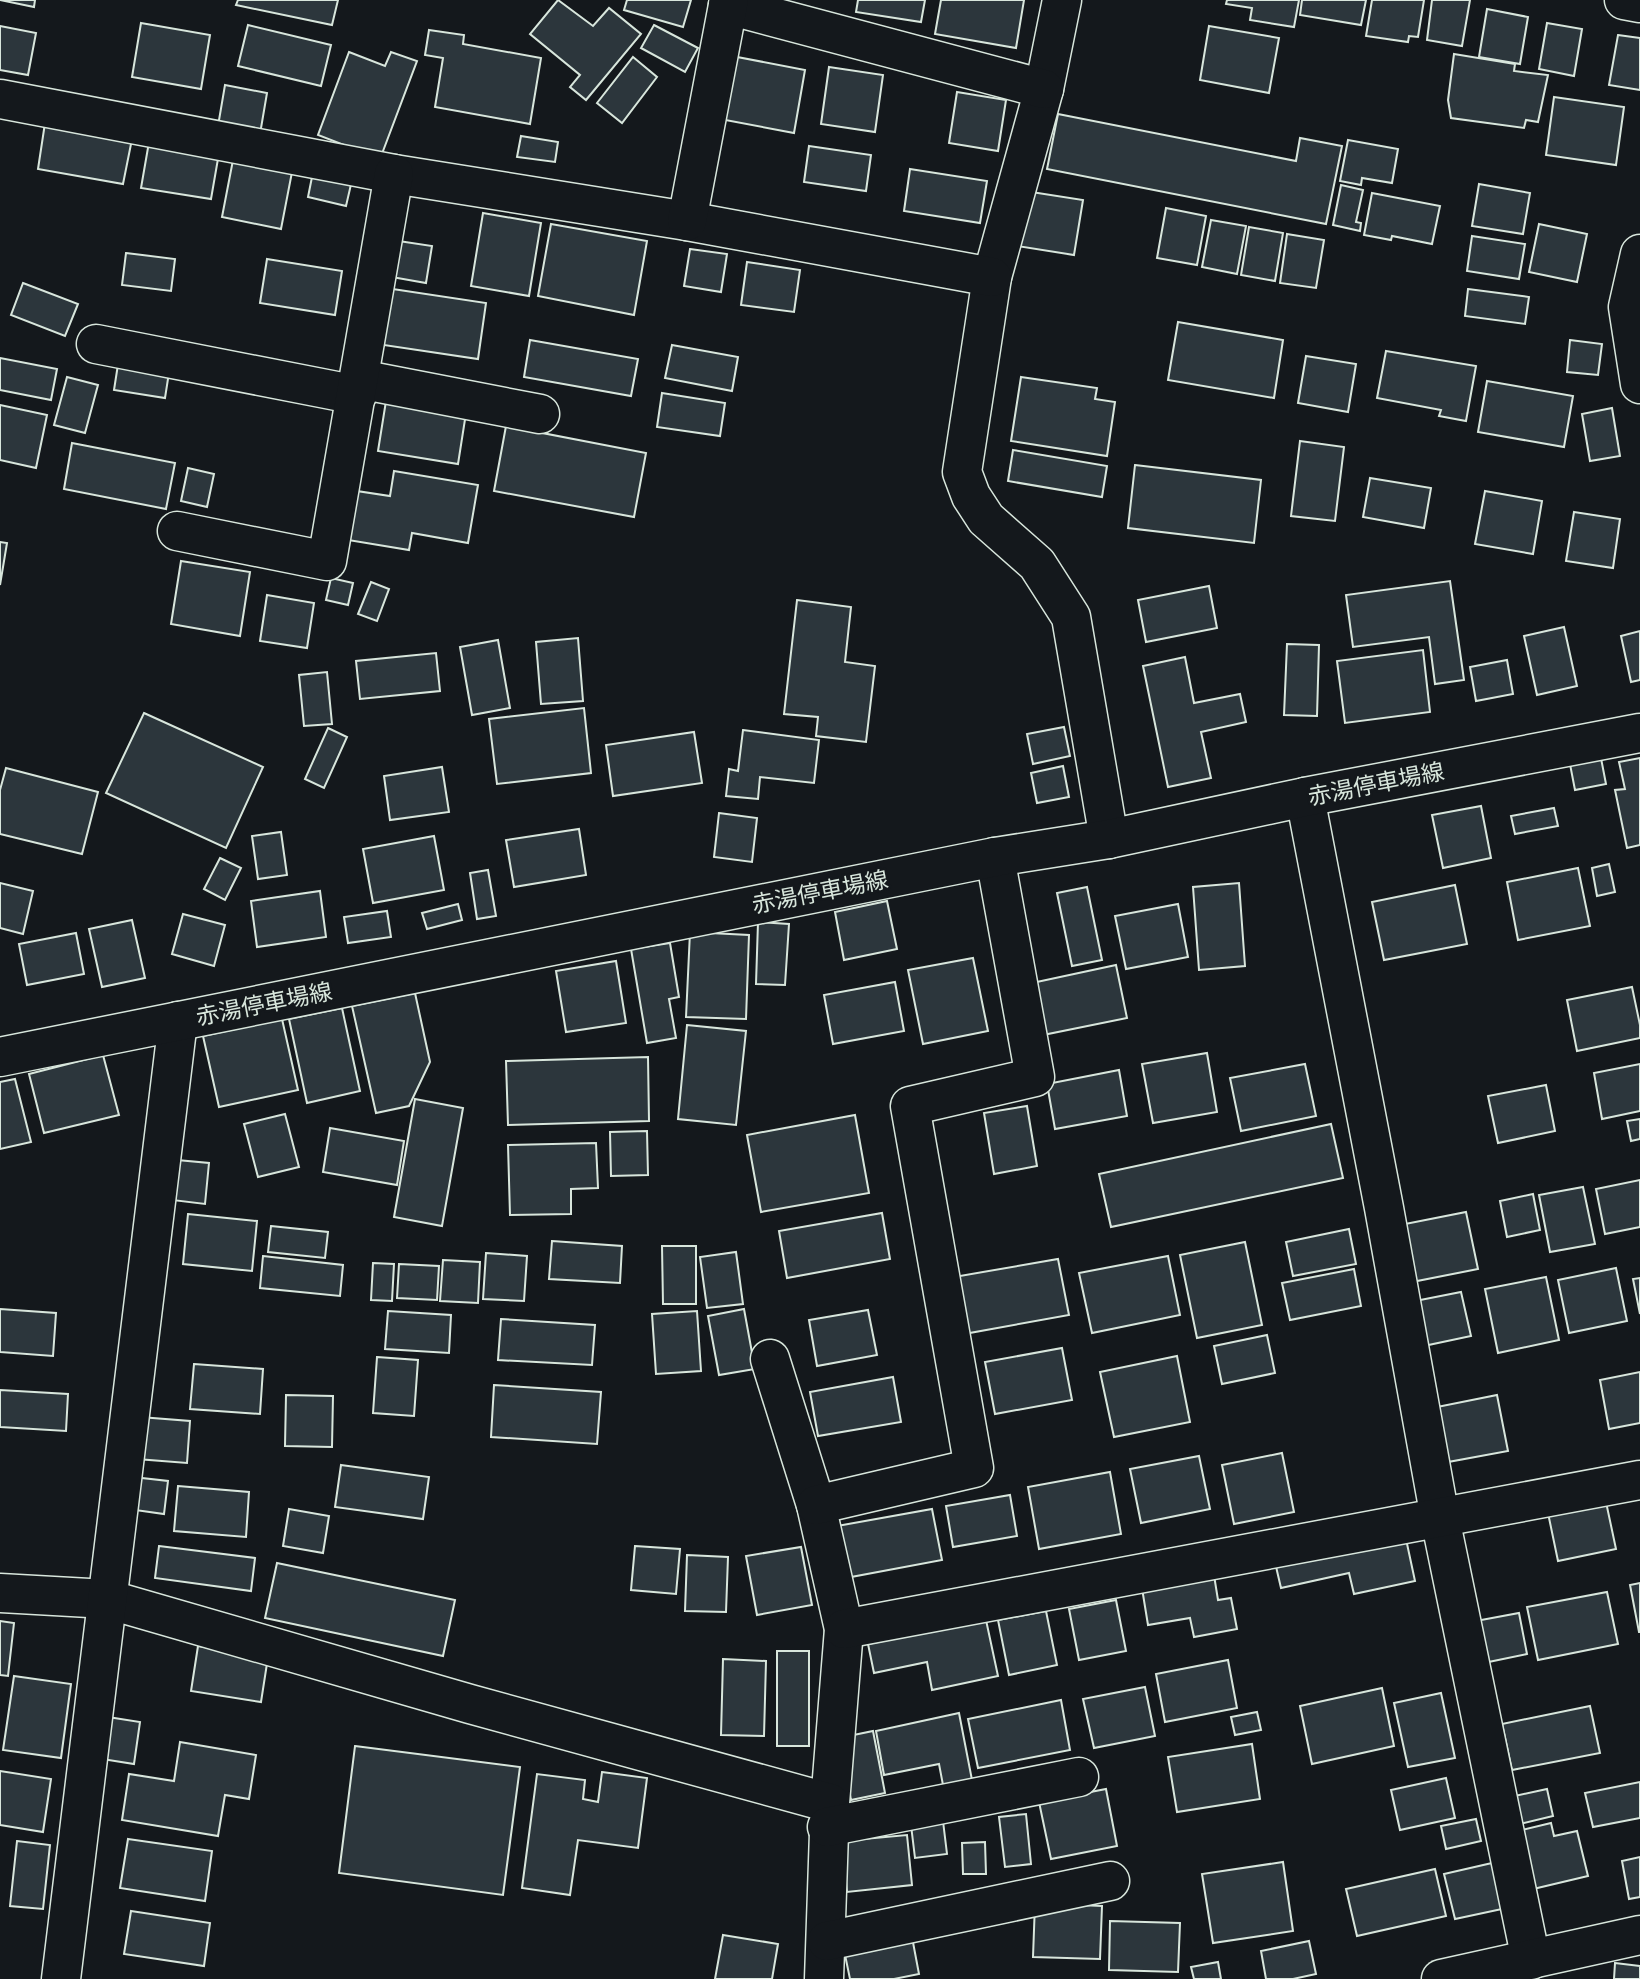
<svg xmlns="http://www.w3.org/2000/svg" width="1640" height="1979" font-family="'Fira Sans Condensed','Noto Sans JP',sans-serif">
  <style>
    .building { fill: #2c363c; stroke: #d8e6dc; stroke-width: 2 }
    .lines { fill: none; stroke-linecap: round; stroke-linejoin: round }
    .minor-casing { stroke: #d8e6dc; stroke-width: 41 }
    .major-casing { stroke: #d8e6dc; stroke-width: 41 }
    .minor { stroke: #14181c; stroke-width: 38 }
    .major { stroke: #14181c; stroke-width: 38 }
    .labels { text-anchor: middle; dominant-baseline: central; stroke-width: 5; stroke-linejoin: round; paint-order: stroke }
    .street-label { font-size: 23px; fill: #d8e6dc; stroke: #14181c }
  </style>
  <rect width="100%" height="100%" fill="#14181c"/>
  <g class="building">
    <polygon points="0,0 35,0 34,7"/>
    <polygon points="238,0 338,0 332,25 236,5"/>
    <polygon points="558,0 593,26 609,8 641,34 586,100 570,87 580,75 530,34"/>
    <polygon points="627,0 691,0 683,27 624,10"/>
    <polygon points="858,0 925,0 921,22 856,12"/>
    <polygon points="941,0 1024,0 1016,48 935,34"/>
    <polygon points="1227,0 1299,0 1294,27 1250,20 1252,8 1226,4"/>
    <polygon points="1302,0 1366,0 1361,25 1300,15"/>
    <polygon points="1372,0 1424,0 1418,37 1409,36 1408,42 1366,36"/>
    <polygon points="1432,0 1470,0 1462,46 1427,40"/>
    <polygon points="1487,9 1528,17 1520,64 1479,57"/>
    <polygon points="141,23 210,35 201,89 132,77"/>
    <polygon points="1547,23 1582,29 1574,76 1539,69"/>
    <polygon points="248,25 331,45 321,86 238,66"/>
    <polygon points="654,25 698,48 685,72 641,48"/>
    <polygon points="0,26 36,33 28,75 0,70"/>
    <polygon points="1209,26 1279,38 1269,93 1200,80"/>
    <polygon points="429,30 464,35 463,44 541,58 530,124 435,107 443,58 425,55"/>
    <polygon points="1618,35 1640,38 1640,90 1609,85"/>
    <polygon points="349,52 385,66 391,52 417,61 380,159 318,135"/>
    <polygon points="1454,54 1515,64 1514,71 1548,75 1538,122 1526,120 1524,128 1451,118 1448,100"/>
    <polygon points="732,56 805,70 794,133 720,119"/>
    <polygon points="633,57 657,77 622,123 597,103"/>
    <polygon points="829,67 883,75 875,132 821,124"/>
    <polygon points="225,85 267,93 260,134 218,126"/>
    <polygon points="957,92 1006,100 998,151 949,143"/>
    <polygon points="1554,97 1624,107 1616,165 1546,155"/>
    <polygon points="1058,114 1296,161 1300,138 1342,146 1326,224 1047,169"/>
    <polygon points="45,123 132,139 123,184 38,169"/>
    <polygon points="521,136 558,142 555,162 517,157"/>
    <polygon points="1348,140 1398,149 1392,183 1362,178 1361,185 1340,181"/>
    <polygon points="149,142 219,153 211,199 141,188"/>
    <polygon points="809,146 871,155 866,191 804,182"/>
    <polygon points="233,160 292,172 281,229 222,217"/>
    <polygon points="910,169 987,181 980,223 904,211"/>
    <polygon points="313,172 352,180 346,206 308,197"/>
    <polygon points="1479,184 1530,193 1523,234 1472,226"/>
    <polygon points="1341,185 1363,190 1356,222 1361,223 1360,231 1333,225"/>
    <polygon points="1025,191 1083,200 1074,255 1017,246"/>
    <polygon points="1372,193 1440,206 1432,244 1392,236 1391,240 1364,235"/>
    <polygon points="1166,208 1206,216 1197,265 1157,258"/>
    <polygon points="483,213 541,223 529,296 471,286"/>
    <polygon points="1211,220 1246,226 1237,274 1202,267"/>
    <polygon points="551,224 647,241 634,315 538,296"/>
    <polygon points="1539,224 1587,234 1577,282 1529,272"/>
    <polygon points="1249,227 1283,233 1275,281 1241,275"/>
    <polygon points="1287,234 1324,240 1316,288 1280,283"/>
    <polygon points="1472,236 1525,244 1519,279 1467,271"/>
    <polygon points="392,240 432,246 426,283 386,276"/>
    <polygon points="690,249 727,254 721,292 684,286"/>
    <polygon points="126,253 175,259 171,291 122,285"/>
    <polygon points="267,259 342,271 335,315 260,303"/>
    <polygon points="747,262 800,270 794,312 741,305"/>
    <polygon points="23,283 78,304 65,336 11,315"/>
    <polygon points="386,288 486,303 478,359 377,344"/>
    <polygon points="1468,289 1529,297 1525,324 1465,316"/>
    <polygon points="1178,322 1283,340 1274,398 1168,380"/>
    <polygon points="530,340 638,359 631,396 524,377"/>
    <polygon points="1570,340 1602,344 1598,375 1567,372"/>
    <polygon points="672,345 738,357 732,391 665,378"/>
    <polygon points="1386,351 1476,366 1466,421 1439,416 1441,410 1377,398"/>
    <polygon points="1306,356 1356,364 1348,412 1298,403"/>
    <polygon points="0,358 57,369 51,400 0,390"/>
    <polygon points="119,358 170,366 165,398 114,390"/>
    <polygon points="67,377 98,385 85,433 54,425"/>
    <polygon points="1021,377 1097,388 1095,399 1115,402 1107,456 1011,441"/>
    <polygon points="1487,381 1573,396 1564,447 1478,432"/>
    <polygon points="662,393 725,403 720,436 657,427"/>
    <polygon points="386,401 466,413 458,464 378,451"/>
    <polygon points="0,405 47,415 36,468 0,460"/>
    <polygon points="1612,408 1620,456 1590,461 1582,414"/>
    <polygon points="506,426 646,453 634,517 494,491"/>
    <polygon points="1300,441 1344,447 1335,521 1291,516"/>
    <polygon points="72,443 175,463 166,509 64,489"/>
    <polygon points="1013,450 1107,466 1102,497 1008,481"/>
    <polygon points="1135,465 1261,480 1254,543 1128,528"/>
    <polygon points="188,468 214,474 207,507 181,501"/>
    <polygon points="394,471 478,485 468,543 412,533 409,550 342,539 350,490 390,496"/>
    <polygon points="1370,478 1431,488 1424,528 1363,517"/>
    <polygon points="1485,491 1542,501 1533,554 1475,544"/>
    <polygon points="1574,512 1620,519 1613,568 1566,561"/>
    <polygon points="0,542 7,543 0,585"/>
    <polygon points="181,561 250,572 240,636 171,624"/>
    <polygon points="331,578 353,583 348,605 326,600"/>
    <polygon points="1450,581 1464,680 1435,684 1429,637 1353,647 1346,595"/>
    <polygon points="371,582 389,589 377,621 358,614"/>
    <polygon points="1209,586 1217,628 1146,642 1138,600"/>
    <polygon points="267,595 314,603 307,648 260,641"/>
    <polygon points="797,600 851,607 845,662 875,666 866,742 816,736 818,717 784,714"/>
    <polygon points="1564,627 1577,686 1537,695 1524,636"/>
    <polygon points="1640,631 1640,680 1631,682 1621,636"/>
    <polygon points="578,638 583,701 541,704 536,642"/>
    <polygon points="498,640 510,708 472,715 460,647"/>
    <polygon points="1287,644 1319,645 1317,716 1284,715"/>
    <polygon points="1423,650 1430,712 1345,723 1337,661"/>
    <polygon points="436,653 440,691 360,699 356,661"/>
    <polygon points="1185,657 1194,703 1240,694 1246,722 1201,732 1211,778 1168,787 1143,666"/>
    <polygon points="1507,660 1513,694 1476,701 1470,667"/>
    <polygon points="327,672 332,724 304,726 299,675"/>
    <polygon points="584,708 591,773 497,784 489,719"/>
    <polygon points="144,713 263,767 226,848 106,793"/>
    <polygon points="1064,727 1070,756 1033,764 1027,734"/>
    <polygon points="328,728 347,737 324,788 305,779"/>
    <polygon points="743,730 819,740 814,783 760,777 758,799 726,796 729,769 738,771"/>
    <polygon points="694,732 702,783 613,796 606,745"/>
    <polygon points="1600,753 1606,784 1575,790 1569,759"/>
    <polygon points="1640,758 1640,845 1627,848 1615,790 1625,789 1619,762"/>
    <polygon points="1063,766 1069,797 1037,803 1031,773"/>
    <polygon points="442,767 449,812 390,820 384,776"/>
    <polygon points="6,768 98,792 82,854 0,834 0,790"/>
    <polygon points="1481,806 1491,858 1443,868 1432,815"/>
    <polygon points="1554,808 1558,826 1515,834 1511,816"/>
    <polygon points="719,813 757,818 752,862 714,857"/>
    <polygon points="579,829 586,875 514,887 506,840"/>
    <polygon points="281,832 287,875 258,879 252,836"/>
    <polygon points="434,836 444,890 373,903 363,849"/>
    <polygon points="220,858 241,868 225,900 204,889"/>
    <polygon points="1609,864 1615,892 1597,896 1592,868"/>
    <polygon points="1578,868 1590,926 1518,940 1507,882"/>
    <polygon points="488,870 496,916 477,919 470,873"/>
    <polygon points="0,883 33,891 23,934 0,928"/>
    <polygon points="1239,883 1245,966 1199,970 1193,887"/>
    <polygon points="1455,885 1467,944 1384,960 1372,902"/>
    <polygon points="1087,887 1102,960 1072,966 1057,893"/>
    <polygon points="320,891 326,937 257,947 251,901"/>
    <polygon points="887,901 897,949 844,960 835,912"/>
    <polygon points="458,904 462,920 427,929 422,913"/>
    <polygon points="1178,904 1188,957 1126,969 1115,916"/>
    <polygon points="387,911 391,937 348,943 344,917"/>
    <polygon points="183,914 225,925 214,966 172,954"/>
    <polygon points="132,920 145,978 102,987 89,929"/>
    <polygon points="758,922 789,924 785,985 756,984"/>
    <polygon points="690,932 749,935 746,1019 686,1017"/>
    <polygon points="76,933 84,974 27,985 19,944"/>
    <polygon points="670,943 679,997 669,999 676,1038 647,1043 631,949"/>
    <polygon points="973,958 988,1031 923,1044 908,970"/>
    <polygon points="616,961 626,1023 566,1032 556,971"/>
    <polygon points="1116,965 1127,1018 1043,1035 1032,983"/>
    <polygon points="895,982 904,1031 833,1044 824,995"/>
    <polygon points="1632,987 1640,1025 1640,1038 1577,1051 1567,1000"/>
    <polygon points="415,993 430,1062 409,1106 376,1113 352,1006"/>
    <polygon points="342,1008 360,1091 307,1103 289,1019"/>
    <polygon points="282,1019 298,1090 219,1107 203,1036"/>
    <polygon points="687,1025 746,1031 736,1125 678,1119"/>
    <polygon points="1207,1053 1217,1112 1153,1123 1142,1064"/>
    <polygon points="103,1055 119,1115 44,1133 29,1074"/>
    <polygon points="648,1057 649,1121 508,1125 506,1061"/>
    <polygon points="1305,1064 1316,1116 1241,1131 1230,1078"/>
    <polygon points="1640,1064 1640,1111 1602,1119 1594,1073"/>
    <polygon points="1119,1070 1127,1116 1055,1129 1047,1084"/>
    <polygon points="15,1079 31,1142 0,1149 0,1082"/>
    <polygon points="1546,1085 1555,1131 1498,1143 1488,1096"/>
    <polygon points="415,1099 463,1108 442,1226 394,1217"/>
    <polygon points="1027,1106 1037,1166 994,1174 984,1113"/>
    <polygon points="285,1114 299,1167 258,1177 244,1124"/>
    <polygon points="855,1115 869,1193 761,1212 747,1135"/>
    <polygon points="1640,1119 1640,1139 1631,1141 1627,1121"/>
    <polygon points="1331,1124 1343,1178 1111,1227 1099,1174"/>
    <polygon points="330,1128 404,1141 397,1185 323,1172"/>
    <polygon points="647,1131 648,1175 611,1176 610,1132"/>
    <polygon points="596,1143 598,1188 571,1189 571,1214 510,1215 508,1145"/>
    <polygon points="177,1160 209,1163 205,1204 172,1200"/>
    <polygon points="1640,1180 1640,1227 1605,1234 1596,1189"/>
    <polygon points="1583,1187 1595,1244 1550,1252 1539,1195"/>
    <polygon points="1533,1194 1540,1230 1507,1237 1500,1201"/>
    <polygon points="1466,1212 1478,1269 1412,1282 1400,1225"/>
    <polygon points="882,1213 890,1259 787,1278 779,1231"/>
    <polygon points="188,1214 257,1221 252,1271 183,1264"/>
    <polygon points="271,1226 328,1232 325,1258 268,1252"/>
    <polygon points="1349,1229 1356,1264 1293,1276 1286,1242"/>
    <polygon points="552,1241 622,1246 620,1283 549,1279"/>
    <polygon points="1245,1242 1262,1325 1197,1338 1180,1255"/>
    <polygon points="662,1246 696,1246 696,1304 663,1304"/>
    <polygon points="736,1252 743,1304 707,1308 700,1257"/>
    <polygon points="486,1253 527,1256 524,1301 483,1299"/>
    <polygon points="263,1256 343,1265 340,1296 260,1288"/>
    <polygon points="1168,1256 1180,1315 1092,1333 1079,1273"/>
    <polygon points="1058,1259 1069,1315 964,1334 954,1277"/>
    <polygon points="443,1260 480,1262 478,1303 440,1301"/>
    <polygon points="373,1263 394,1264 392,1301 371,1300"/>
    <polygon points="399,1264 439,1266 437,1300 397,1298"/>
    <polygon points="1616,1268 1627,1321 1569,1333 1558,1280"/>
    <polygon points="1354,1269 1361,1306 1290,1320 1282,1283"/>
    <polygon points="1546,1277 1559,1340 1498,1353 1485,1289"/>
    <polygon points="1640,1278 1640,1314 1633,1279"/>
    <polygon points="1461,1292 1471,1336 1419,1347 1410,1302"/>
    <polygon points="0,1309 56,1313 53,1356 0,1352"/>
    <polygon points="744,1309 755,1369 719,1375 708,1316"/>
    <polygon points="868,1310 877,1355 817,1366 809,1320"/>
    <polygon points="388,1311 451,1315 449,1353 385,1349"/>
    <polygon points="697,1311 701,1371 656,1374 652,1314"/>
    <polygon points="501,1319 595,1325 592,1365 498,1360"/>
    <polygon points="1267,1335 1275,1373 1222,1384 1214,1346"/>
    <polygon points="1062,1348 1072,1400 995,1414 985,1362"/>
    <polygon points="1177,1356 1190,1422 1114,1437 1100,1372"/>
    <polygon points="377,1357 418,1360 414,1416 373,1413"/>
    <polygon points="194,1364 263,1369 260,1414 190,1409"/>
    <polygon points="1640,1372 1640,1423 1609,1429 1600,1380"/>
    <polygon points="893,1377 901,1422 818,1436 810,1392"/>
    <polygon points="494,1385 601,1392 597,1444 491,1437"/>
    <polygon points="0,1390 68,1394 66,1431 0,1427"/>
    <polygon points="286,1395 333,1396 332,1447 285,1446"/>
    <polygon points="1497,1395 1508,1451 1448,1462 1437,1407"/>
    <polygon points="140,1417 190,1421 187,1463 137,1459"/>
    <polygon points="1282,1453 1294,1512 1234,1524 1222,1465"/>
    <polygon points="1199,1456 1210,1509 1141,1523 1130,1469"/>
    <polygon points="341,1465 429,1477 423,1519 335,1507"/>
    <polygon points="1110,1472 1121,1534 1039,1549 1028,1487"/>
    <polygon points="133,1477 168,1481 164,1514 128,1509"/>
    <polygon points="178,1486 249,1492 246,1537 174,1531"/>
    <polygon points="1010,1495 1017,1536 953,1547 946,1506"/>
    <polygon points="1606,1502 1616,1549 1558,1561 1548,1513"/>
    <polygon points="289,1509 329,1516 323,1553 283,1546"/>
    <polygon points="932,1509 942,1560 835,1580 826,1528"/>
    <polygon points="1406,1539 1415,1581 1354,1594 1349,1573 1281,1588 1274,1558"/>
    <polygon points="159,1546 255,1558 251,1591 155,1578"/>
    <polygon points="635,1546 680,1549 676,1594 631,1590"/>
    <polygon points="801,1547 812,1605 757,1615 746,1556"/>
    <polygon points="687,1555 728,1557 726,1612 685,1611"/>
    <polygon points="277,1563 455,1600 443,1656 265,1618"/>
    <polygon points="1213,1569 1218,1600 1231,1598 1237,1629 1194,1637 1190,1618 1148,1625 1141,1582"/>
    <polygon points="1640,1583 1640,1632 1639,1632 1630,1585"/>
    <polygon points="1607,1592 1618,1644 1538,1660 1527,1607"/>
    <polygon points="1116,1600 1126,1651 1079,1660 1069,1609"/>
    <polygon points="1046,1611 1057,1665 1009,1675 998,1620"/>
    <polygon points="1519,1613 1527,1654 1474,1665 1465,1623"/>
    <polygon points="986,1620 998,1676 932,1690 927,1662 874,1673 868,1644"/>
    <polygon points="0,1621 14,1623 8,1676 0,1675"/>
    <polygon points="198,1646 268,1657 261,1702 191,1691"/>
    <rect x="777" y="1651" width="32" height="95"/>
    <polygon points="723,1659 766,1661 764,1736 721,1735"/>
    <polygon points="1228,1660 1237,1708 1165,1722 1156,1674"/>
    <polygon points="14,1676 71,1684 61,1758 3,1750"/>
    <polygon points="1145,1687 1155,1736 1094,1748 1083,1699"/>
    <polygon points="1382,1688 1394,1746 1312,1764 1300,1706"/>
    <polygon points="1441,1693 1455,1758 1408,1767 1394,1703"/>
    <polygon points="1061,1700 1070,1750 978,1768 968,1719"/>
    <polygon points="1590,1706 1600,1753 1512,1770 1502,1724"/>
    <polygon points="1257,1712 1261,1730 1235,1735 1231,1717"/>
    <polygon points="959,1713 972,1780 943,1785 939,1764 884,1775 876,1731"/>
    <polygon points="108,1717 140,1722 134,1764 102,1759"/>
    <polygon points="873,1731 885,1793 851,1800 839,1738"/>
    <polygon points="180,1742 256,1755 249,1799 225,1795 218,1836 122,1820 129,1774 174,1781"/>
    <polygon points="1252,1744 1260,1799 1177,1812 1168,1757"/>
    <polygon points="355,1746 520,1767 503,1895 339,1873"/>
    <polygon points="0,1771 51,1779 43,1832 0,1825"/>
    <polygon points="602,1772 647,1778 638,1848 578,1840 570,1895 522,1888 537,1774 585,1780 583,1799 598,1802"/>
    <polygon points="1446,1778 1455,1818 1400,1830 1391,1790"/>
    <polygon points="1640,1782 1640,1818 1593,1827 1585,1793"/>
    <polygon points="1106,1789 1117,1846 1051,1859 1039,1802"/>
    <polygon points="1547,1789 1553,1816 1516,1825 1510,1797"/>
    <polygon points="1026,1814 1031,1864 1005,1867 999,1817"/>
    <polygon points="1476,1819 1481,1841 1446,1849 1441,1826"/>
    <polygon points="943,1821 947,1854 915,1858 911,1825"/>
    <polygon points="1551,1823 1554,1836 1577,1831 1588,1876 1529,1890 1514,1832"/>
    <polygon points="907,1835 912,1885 847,1892 842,1841"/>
    <polygon points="128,1839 212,1851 205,1901 120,1888"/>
    <polygon points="17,1841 50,1845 43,1909 10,1906"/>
    <polygon points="985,1842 986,1874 963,1874 962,1843"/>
    <polygon points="1640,1857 1640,1897 1629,1899 1622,1861"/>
    <polygon points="1283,1862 1293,1931 1213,1943 1202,1874"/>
    <polygon points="1492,1863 1502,1909 1455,1919 1444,1874"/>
    <polygon points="1435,1869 1446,1916 1357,1936 1346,1889"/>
    <polygon points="1035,1903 1102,1906 1100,1959 1033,1957"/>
    <polygon points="131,1911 210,1923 204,1966 124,1954"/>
    <polygon points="1110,1921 1180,1923 1178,1972 1109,1970"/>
    <polygon points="723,1935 778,1944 772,1979 715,1979"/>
    <polygon points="912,1937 919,1974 894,1979 850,1979 844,1950"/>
    <polygon points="1309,1941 1316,1974 1293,1979 1266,1979 1261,1951"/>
    <polygon points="1218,1962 1221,1979 1194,1979 1191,1967"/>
    <polygon points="1615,1963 1640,1966 1640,1979 1614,1979"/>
  </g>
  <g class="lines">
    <defs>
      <g id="minor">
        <polyline points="1062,0 1044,89 992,277 962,472 971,496 986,519 1037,564 1071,617 1109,839"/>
        <polyline points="1624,0 1640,3"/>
        <polyline points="728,5 1044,89"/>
        <polyline points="0,99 394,174 687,221 992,277"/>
        <polyline points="687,221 729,0"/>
        <polyline points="1640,254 1628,307 1640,384"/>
        <polyline points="96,344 357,395"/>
        <polyline points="359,379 540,414"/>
        <polyline points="177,531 327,561 394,174"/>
        <polyline points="1305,797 1384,1208 1440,1518 1531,1960"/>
        <polyline points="770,1359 816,1505 844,1629 830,1803"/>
        <polyline points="816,1505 974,1468 910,1106 1035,1077 995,857"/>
        <polyline points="0,1593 107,1599 470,1704 830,1803 824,1979"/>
        <polyline points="844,1629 1640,1480"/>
        <polyline points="827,1827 1079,1777"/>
        <polyline points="827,1941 1110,1881"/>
        <polyline points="61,1979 178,1021"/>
        <polyline points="1441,1979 1640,1935"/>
      </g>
      <polyline id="major" points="0,1057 995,857 1109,839 1305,797 1640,733"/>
    </defs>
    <use href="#minor" class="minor-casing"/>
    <use href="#major" class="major-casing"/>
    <use href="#minor" class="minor"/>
    <use href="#major" class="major"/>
  </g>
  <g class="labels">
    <g class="street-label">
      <text transform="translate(1376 784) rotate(-11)">赤湯停車場線</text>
      <text transform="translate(820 892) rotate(-11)">赤湯停車場線</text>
      <text transform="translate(264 1004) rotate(-11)">赤湯停車場線</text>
    </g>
  </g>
</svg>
